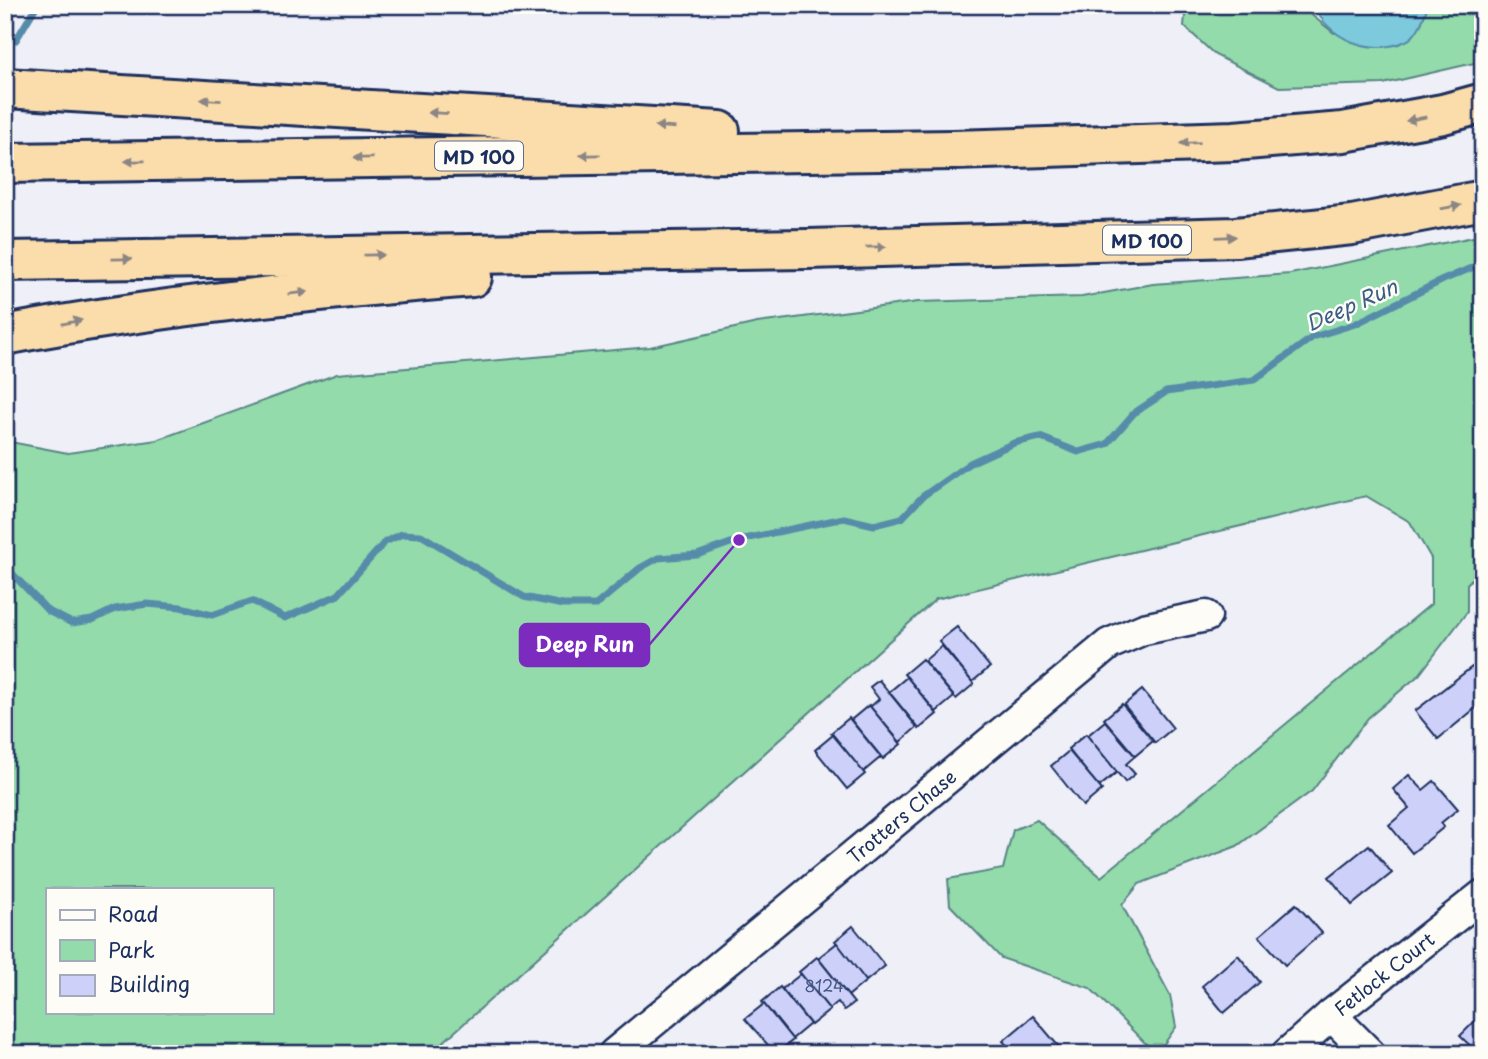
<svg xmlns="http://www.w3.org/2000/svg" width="1488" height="1059" font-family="'Playpen Sans',sans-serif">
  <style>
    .green { fill: #93dbaa; stroke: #578584; stroke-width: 2; fill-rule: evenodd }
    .water { fill: #7dcadc; stroke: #568caa; stroke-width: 2 }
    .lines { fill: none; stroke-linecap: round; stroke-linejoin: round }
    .stream { stroke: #568caa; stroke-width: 7 }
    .building { fill: #cdd1f9; stroke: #1b2f5e; stroke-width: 2 }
    .minor-casing { stroke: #1b2f5e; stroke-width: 35 }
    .motorway-casing { stroke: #1b2f5e; stroke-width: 44 }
    .minor { stroke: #fdfcf7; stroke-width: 30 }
    .motorway { stroke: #fbddab; stroke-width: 38 }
    .oneway { fill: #8b8684 }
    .labels { text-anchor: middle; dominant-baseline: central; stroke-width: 5; stroke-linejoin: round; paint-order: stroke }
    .number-label { font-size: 16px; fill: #485885 }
    .shield { fill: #fdfcf7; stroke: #5f6c8c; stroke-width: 2 }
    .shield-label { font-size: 18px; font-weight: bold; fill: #1b2f5e }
    .street-label { font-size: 19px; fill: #1b2f5e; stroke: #fdfcf7 }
    .water-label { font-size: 21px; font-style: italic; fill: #385e84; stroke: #fdfcf7 }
    .leader { fill: none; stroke: #7b2cbf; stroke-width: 2.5 }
    .callout-dot { fill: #7b2cbf; stroke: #fdfcf7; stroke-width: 2.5 }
    .callout { fill: #7b2cbf; stroke: #7b2cbf; stroke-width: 2.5 }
    .callout-label { font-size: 21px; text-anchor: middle; font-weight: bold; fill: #fff }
  </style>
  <rect width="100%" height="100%" fill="#efeff8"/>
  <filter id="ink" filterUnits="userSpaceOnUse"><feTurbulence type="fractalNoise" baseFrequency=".0143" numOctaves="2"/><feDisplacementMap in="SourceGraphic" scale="14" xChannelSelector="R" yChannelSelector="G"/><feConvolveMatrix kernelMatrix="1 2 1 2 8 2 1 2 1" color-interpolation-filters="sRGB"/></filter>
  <g filter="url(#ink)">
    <g class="green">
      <polygon points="1186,5 1309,5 1309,13 1334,33 1421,24 1428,5 1483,5 1483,61 1383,84 1279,87 1215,55 1184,26"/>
      <path d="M 1483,235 L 1483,567 L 1467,584 L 1467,612 L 1419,675 L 1368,718 L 1312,791 L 1237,846 L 1139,884 L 1122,905 L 1170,995 L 1176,1027 L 1164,1044 L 1150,1048 L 1090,988 L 1001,958 L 950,905 L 948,879 L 1003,869 L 1013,830 L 1037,820 L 1101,877 L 1431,604 L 1431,558 L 1410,522 L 1366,496 L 936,599 L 430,1054 L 5,1054 L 5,441 L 68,453 L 157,440 L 337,374 L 650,347 L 757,323 L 918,302 L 1082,297 L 1153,284 L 1290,274 ZM 47,889 L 271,889 L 271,1012 L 47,1012 Z"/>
    </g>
    <path class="water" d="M 1314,5 L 1428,5 C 1424,17 1418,36 1406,41 C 1372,57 1327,39 1314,5 Z"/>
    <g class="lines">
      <g class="stream">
        <polyline points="16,40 37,5"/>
        <polyline points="5,566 48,611 72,623 92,620 115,609 147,604 181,607 212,615 252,601 285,618 338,595 385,542 402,534 421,535 524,597 563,605 596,605 640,568 658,558 697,555 739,540 844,518 874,525 902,518 923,496 970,463 1014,443 1040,437 1078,452 1107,444 1134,413 1166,392 1254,380 1313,337 1355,324 1443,280 1483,263"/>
      </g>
    </g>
    <g class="building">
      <polygon points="957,627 990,667 972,682 939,641"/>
      <polygon points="942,646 974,684 956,699 924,661"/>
      <polygon points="922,659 954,697 936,712 904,674"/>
      <polygon points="1472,667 1483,680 1483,702 1438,739 1415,711"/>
      <polygon points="907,677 937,714 919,729 889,692"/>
      <polygon points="879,680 917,727 900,742 870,707 879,699 870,687"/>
      <polygon points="1142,690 1173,728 1155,743 1124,705"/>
      <polygon points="1122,704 1153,741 1135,756 1104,719"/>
      <polygon points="869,705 901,744 883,759 851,720"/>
      <polygon points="849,718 881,757 863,772 831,733"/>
      <polygon points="1105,721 1135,756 1126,764 1135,774 1125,782 1087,736"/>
      <polygon points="1086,734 1117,772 1099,787 1068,749"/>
      <polygon points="833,735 865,774 847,789 815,750"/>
      <polygon points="1069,751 1102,790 1083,806 1051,766"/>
      <polygon points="1409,775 1423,790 1434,781 1458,809 1441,823 1444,827 1412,853 1389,825 1409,808 1393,789"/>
      <polygon points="1369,845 1392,873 1352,905 1329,877"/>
      <polygon points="1296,904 1322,933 1285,965 1259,936"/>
      <polygon points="853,926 885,966 866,981 835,941"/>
      <polygon points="837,943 866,981 848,996 818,958"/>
      <polygon points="1238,955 1260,982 1224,1013 1202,986"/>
      <polygon points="817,957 854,1003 844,1010 838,1002 829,1009 799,972"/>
      <polygon points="801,974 830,1010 811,1025 782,989"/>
      <polygon points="780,987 810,1024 792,1039 762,1002"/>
      <polygon points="764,1004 793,1040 776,1054 745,1019"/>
      <polygon points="1481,1015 1483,1054 1479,1054 1460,1036"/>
      <polygon points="1033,1016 1065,1054 1014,1054 1003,1041"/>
    </g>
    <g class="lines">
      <defs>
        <g id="minor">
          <polyline points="1331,1015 1370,1054"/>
          <path id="s1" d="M 614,1054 L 1109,644 L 1144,629 L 1206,616"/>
          <path id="s2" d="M 1287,1054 L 1331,1015 L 1483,895"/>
        </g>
        <g id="motorway">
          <polyline points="5,88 720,131"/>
          <polyline points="5,163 953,150 1234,141 1343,132 1443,114 1483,103"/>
          <polyline points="5,261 808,249 1236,237 1352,225 1483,200"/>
          <path d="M 5,335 C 159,306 315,290 472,277"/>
        </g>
      </defs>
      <use href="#minor" class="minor-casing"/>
      <use href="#motorway" class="motorway-casing"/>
      <use href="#minor" class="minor"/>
      <use href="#motorway" class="motorway"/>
    </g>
    <defs><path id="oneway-solid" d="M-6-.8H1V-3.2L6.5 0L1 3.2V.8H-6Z" transform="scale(1.75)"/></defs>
    <g class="oneway">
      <use href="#oneway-solid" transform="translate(211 100) rotate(-177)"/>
      <use href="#oneway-solid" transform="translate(438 113) rotate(-177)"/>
      <use href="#oneway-solid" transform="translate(1416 119) rotate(169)"/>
      <use href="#oneway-solid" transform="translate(665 127) rotate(-175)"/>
      <use href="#oneway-solid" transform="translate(1190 143) rotate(178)"/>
      <use href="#oneway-solid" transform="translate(590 155) rotate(179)"/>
      <use href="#oneway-solid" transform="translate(363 158) rotate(179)"/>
      <use href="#oneway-solid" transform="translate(135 161) rotate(179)"/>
      <use href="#oneway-solid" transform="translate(1451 207) rotate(-10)"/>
      <use href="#oneway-solid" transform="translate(1226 237) rotate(-2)"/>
      <use href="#oneway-solid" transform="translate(876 247) rotate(-1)"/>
      <use href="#oneway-solid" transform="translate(374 255) rotate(-1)"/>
      <use href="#oneway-solid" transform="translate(122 259) rotate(-1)"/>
      <use href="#oneway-solid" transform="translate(298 293) rotate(-6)"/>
      <use href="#oneway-solid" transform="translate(72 322) rotate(-11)"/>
    </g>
  </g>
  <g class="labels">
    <g class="number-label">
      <text x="824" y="985">8124</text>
    </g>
    <g class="shield">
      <rect x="435" y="141.5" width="88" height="29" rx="5"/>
      <rect x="1103" y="225.5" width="88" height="29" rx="5"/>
    </g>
    <g class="shield-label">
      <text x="479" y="156">MD 100</text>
      <text x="1147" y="240">MD 100</text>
    </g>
    <g class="street-label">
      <text stroke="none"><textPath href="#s1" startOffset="373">Trotters Chase</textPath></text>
      <text stroke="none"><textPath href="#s2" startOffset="126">Fetlock Court</textPath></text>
    </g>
    <g class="water-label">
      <text transform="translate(1351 304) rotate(-24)">Deep Run</text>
    </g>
  </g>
  <path class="leader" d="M739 540L649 645"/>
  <circle class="callout-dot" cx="739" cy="540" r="7"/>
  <rect class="callout" x="520" y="624" width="129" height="42" rx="7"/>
  <g class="callout-label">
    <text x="585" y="652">Deep Run</text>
  </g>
  <rect width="1488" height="1059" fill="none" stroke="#fdfcf7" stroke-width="28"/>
  <rect x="14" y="14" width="1460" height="1031" fill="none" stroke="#1b2f5e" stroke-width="2.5" filter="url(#ink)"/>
  <rect x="46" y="888" width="228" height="126" fill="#fdfcf7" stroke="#a3aaba" stroke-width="2"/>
  <rect x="60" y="910" width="35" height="10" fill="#fdfcf7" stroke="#a3aaba" stroke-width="2"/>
  <text x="108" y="922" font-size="21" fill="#1b2f5e">Road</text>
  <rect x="60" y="940" width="35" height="21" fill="#93dbaa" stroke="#a3aaba" stroke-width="2"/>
  <text x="108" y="958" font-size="21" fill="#1b2f5e">Park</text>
  <rect x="60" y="975" width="35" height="21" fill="#cdd1f9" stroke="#a3aaba" stroke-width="2"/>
  <text x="108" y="992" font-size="21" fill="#1b2f5e">Building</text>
</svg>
